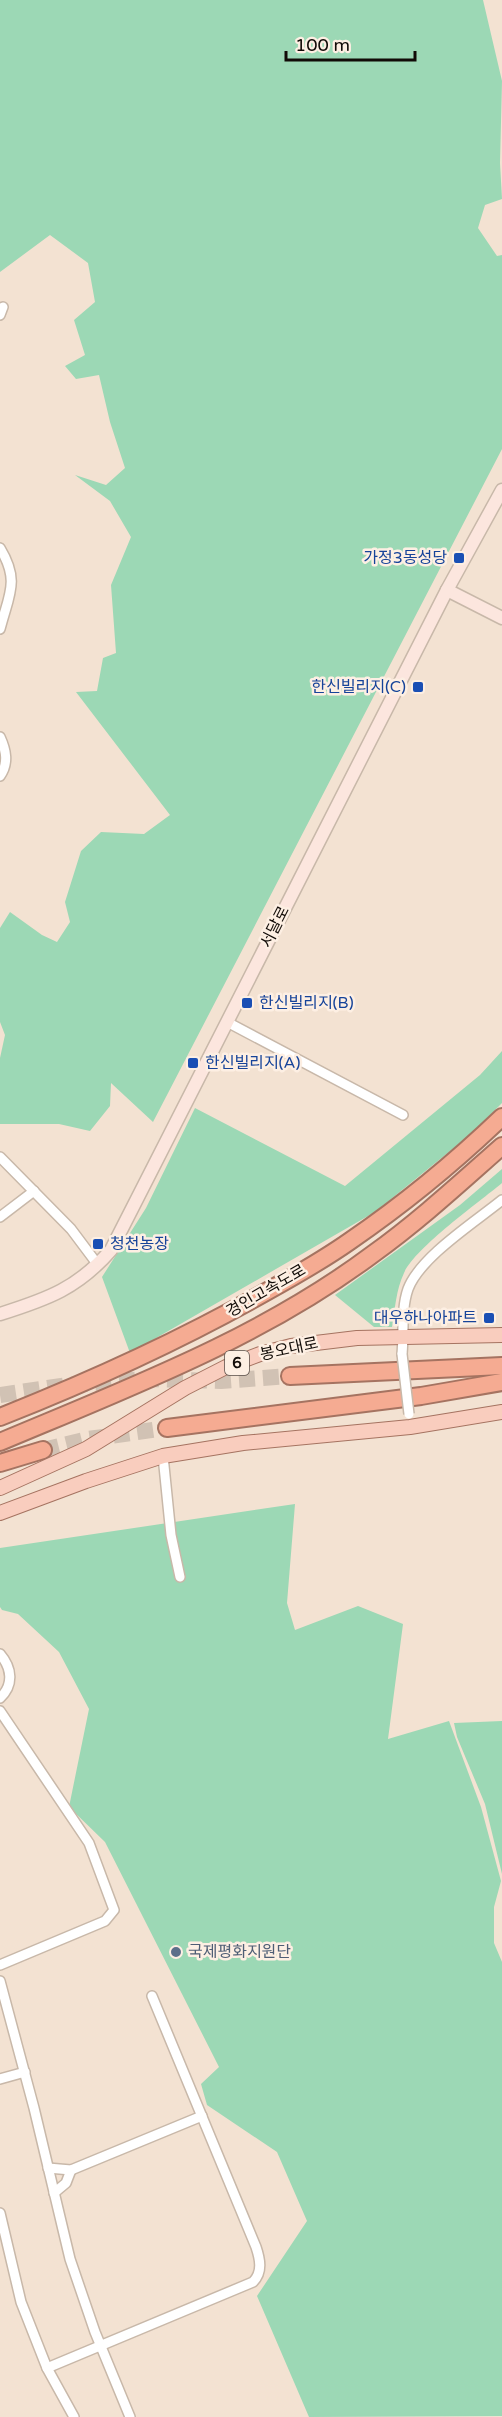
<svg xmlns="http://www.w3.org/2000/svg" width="502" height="2417" font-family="'Varela Round','Noto Sans KR',sans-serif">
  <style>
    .green { fill: #9cd8b5 }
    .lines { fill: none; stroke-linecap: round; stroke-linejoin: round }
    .highway-tunnel { stroke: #d1c2b4; stroke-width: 16; stroke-dasharray: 16 8; stroke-linecap: butt }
    .street-casing { stroke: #c8b8a9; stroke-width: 12 }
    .secondary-casing { stroke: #c8b8a9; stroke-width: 15 }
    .primary-casing { stroke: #a57361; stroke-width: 16 }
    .highway-casing { stroke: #a57361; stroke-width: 20 }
    .street { stroke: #fff; stroke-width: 9 }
    .secondary { stroke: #fce6de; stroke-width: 12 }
    .primary { stroke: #f9cdbe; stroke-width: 14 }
    .highway { stroke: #f5ab92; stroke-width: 16 }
    .street-bridge-casing { stroke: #c8b8a9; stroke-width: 12; stroke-linecap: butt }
    .street-bridge { stroke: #fff; stroke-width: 9 }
    .transit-dot { fill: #1a4fb4; stroke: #fdefe3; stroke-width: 2 }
    .service-dot { fill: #5c6f8a; stroke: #fdefe3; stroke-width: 2 }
    .labels { text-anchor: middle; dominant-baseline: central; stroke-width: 5; stroke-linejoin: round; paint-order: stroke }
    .shield { fill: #fdefe3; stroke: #584f49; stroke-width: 1.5 }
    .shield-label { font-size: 15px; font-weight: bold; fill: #110b07 }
    .transit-label { font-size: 16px; fill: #164399; stroke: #fdefe3; text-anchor: end }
    .street-label { font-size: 16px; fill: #110b07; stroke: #fdefe3 }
    .service-label { font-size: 16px; fill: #4e5e75; stroke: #fdefe3; text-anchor: start }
  </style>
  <rect width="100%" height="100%" fill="#f3e2d2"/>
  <g class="green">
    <polygon points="0,0 483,0 502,81 500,163 502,199 485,205 478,228 497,256 502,255 502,449 153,1122 111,1083 110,1106 90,1131 59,1124 0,1124 0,1058 5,1035 0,1022 0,928 10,912 42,935 57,942 70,922 65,902 81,851 101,832 144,834 170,815 76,692 97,691 103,658 116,653 111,585 131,537 110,501 75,475 106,485 125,468 110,422 99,375 76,379 65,366 85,355 74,320 95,302 88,263 50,235 0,272"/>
    <polygon points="502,1051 502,1103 471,1134 375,1212 130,1353 102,1277 146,1208 195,1108 345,1186 480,1075"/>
    <path d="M 502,1169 L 502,1183 C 478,1203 415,1248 404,1273 C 396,1290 395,1309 392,1327 L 374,1327 L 335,1295 L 460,1205 Z"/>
    <polygon points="295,1504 287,1603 295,1630 358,1606 403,1624 388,1739 449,1721 481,1807 501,1881 494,1907 494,1943 502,1962 502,2416 309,2417 257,2296 307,2221 277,2152 207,2105 201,2084 219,2067 105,1842 69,1807 89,1709 59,1652 18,1614 2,1610 0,1607 0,1548"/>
    <polygon points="502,1721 502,1874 485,1804 457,1737 454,1723"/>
  </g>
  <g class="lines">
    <g class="highway-tunnel">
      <polyline points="0,1395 67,1385 146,1379 221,1381 290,1376"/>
      <polyline points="43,1450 88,1439 167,1428"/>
    </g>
    <defs>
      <g id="street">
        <polyline points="0,315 3,307"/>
        <path d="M 0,548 C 20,581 9,594 0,629"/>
        <path d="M 0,737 C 6,750 9,763 0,776"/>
        <polyline points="227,1022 403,1115"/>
        <polyline points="0,1157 71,1229 98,1265"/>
        <polyline points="0,1217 34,1191"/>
        <path d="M 402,1354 C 404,1333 401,1309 408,1289 C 420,1257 475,1222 502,1200"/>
        <polyline points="163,1456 171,1535 180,1577"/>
        <path d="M 0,1654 C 12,1668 14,1685 0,1698"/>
        <polyline points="0,1711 89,1843 114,1910 105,1921 0,1965"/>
        <polyline points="0,1981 34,2108 70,2259 95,2332 130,2417"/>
        <polyline points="0,2079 25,2072"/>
        <polyline points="48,2168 71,2170 202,2116"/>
        <polyline points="54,2193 66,2183 71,2170"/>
        <polyline points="0,2213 21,2302 47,2368 74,2417"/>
        <path d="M 47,2368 L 253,2282 C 263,2272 260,2259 256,2247 L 152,1996"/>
      </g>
      <g id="secondary">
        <polyline points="447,590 502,618"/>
        <path d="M 0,1314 C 48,1299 78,1288 111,1250 L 447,590 L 502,490"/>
      </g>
      <g id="primary">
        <polyline points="0,1488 86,1449 185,1388 226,1367 260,1354 291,1346 357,1338 502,1335"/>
        <polyline points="0,1513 86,1481 163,1456 243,1443 410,1427 502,1412"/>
      </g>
      <g id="highway">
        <polyline points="290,1376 502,1366"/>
        <path d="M 0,1417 C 91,1381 179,1341 264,1293 C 293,1277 323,1260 350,1241 C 404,1204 455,1162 502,1117"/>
        <polyline points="167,1428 421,1396 502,1382"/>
        <path d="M 0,1442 C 128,1388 261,1338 373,1254 C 419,1221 460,1183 502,1146"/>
        <polyline points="0,1463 43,1450"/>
      </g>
    </defs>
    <use href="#street" class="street-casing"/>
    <use href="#secondary" class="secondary-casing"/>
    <use href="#primary" class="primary-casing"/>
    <use href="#highway" class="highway-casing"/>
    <use href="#street" class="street"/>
    <use href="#secondary" class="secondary"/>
    <use href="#primary" class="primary"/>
    <use href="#highway" class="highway"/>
    <defs>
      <polyline id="street-bridge" points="402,1354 409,1414"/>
    </defs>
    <use href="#street-bridge" class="street-bridge-casing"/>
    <use href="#street-bridge" class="street-bridge"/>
  </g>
  <g class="transit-dot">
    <rect x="453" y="552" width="12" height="12" rx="3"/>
    <rect x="412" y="681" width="12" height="12" rx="3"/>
    <rect x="241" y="997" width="12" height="12" rx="3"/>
    <rect x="187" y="1057" width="12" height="12" rx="3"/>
    <rect x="92" y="1238" width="12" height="12" rx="3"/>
    <rect x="483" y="1312" width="12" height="12" rx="3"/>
  </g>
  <circle class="service-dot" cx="176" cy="1952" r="6"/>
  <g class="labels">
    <rect class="shield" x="225" y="1351" width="24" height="24" rx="4.5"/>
    <g class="shield-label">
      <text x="237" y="1363">6</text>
    </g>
    <g class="transit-label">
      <text x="447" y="558">가정3동성당</text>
      <text x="406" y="687">한신빌리지(C)</text>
      <text x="259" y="1003" text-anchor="start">한신빌리지(B)</text>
      <text x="205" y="1063" text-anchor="start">한신빌리지(A)</text>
      <text x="110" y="1244" text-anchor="start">청천농장</text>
      <text x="477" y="1318">대우하나아파트</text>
    </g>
    <g class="street-label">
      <text transform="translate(275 927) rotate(-63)">서달로</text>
      <text transform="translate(266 1291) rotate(-30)">경인고속도로</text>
      <text transform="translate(289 1349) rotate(-12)">봉오대로</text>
    </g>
    <g class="service-label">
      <text x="188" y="1952">국제평화지원단</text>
    </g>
  </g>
  <path d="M286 51v9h129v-9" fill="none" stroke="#110b07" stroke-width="3"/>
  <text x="295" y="51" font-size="18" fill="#110b07" stroke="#fdefe3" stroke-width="4.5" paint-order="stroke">100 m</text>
</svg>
